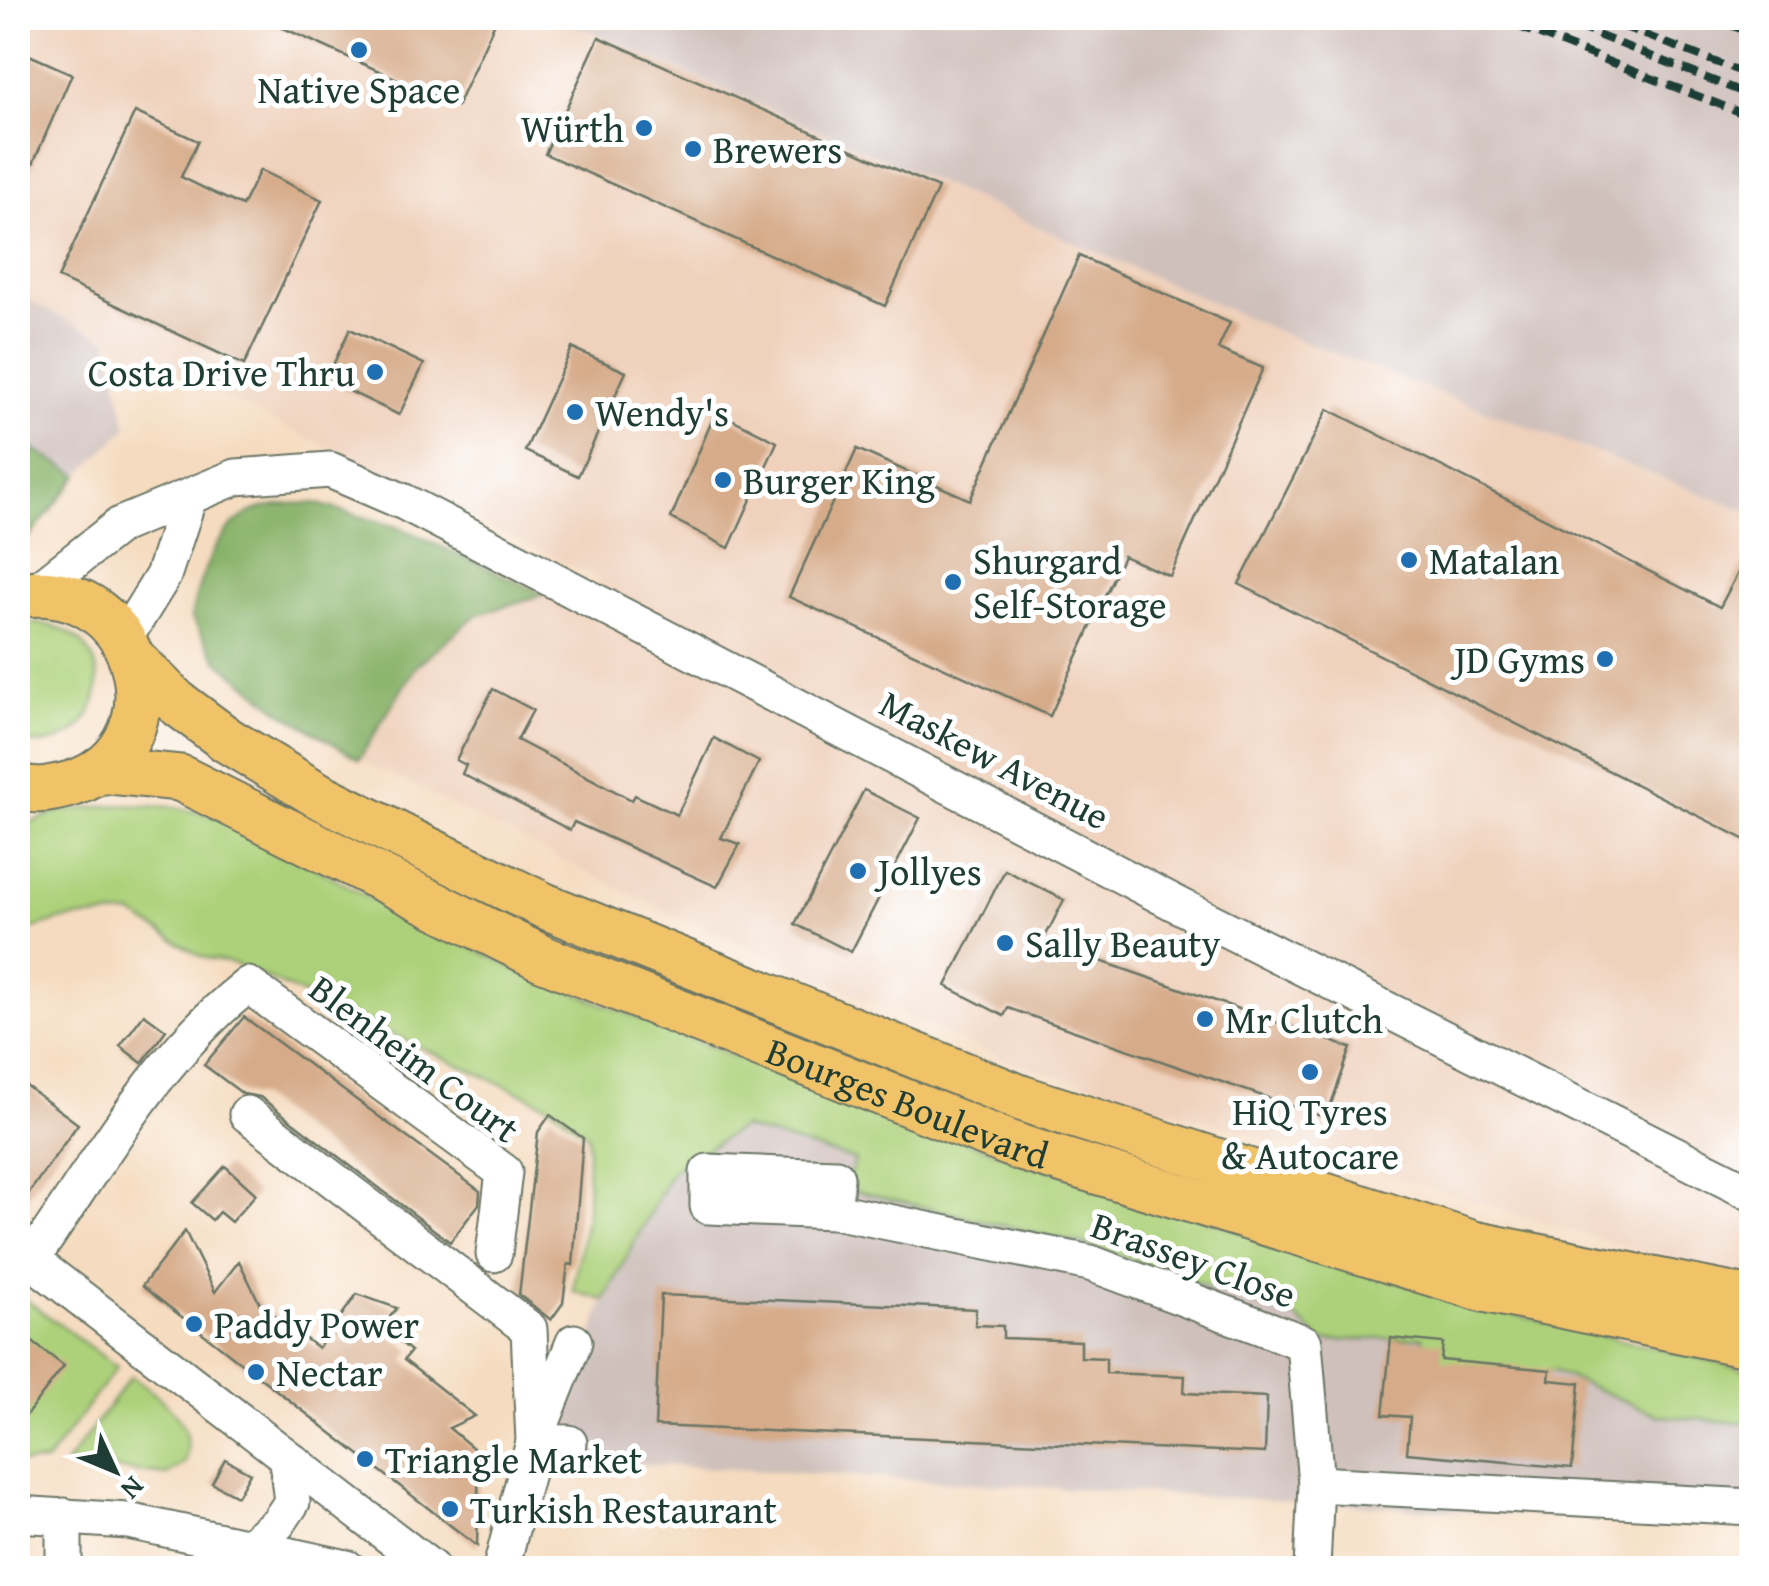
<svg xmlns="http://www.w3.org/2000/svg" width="1769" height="1586" font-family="'Gentium Book Plus',serif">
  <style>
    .built { fill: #efd1bc }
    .industrial { fill: #cfc0bb }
    .green { fill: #add17a; stroke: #668757; stroke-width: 2.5 }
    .forest { fill: #8ab36a; stroke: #54784f; stroke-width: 2.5 }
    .building { fill: #d6ab89 }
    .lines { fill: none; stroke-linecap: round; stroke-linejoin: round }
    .minor-casing { stroke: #6a7565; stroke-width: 39 }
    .major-casing { stroke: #6a7565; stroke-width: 49 }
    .minor { stroke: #fff; stroke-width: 35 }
    .major { stroke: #f1c369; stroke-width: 45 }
    .rail { stroke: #1f3d34; stroke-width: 8; stroke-dasharray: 15 8; stroke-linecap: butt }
    .poi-dot { fill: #1f6fb2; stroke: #fff; stroke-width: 4 }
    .labels { text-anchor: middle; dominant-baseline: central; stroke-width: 10; stroke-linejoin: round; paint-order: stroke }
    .poi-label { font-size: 38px; fill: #1f3d34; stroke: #fff; text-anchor: start }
    .street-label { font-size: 38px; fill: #1f3d34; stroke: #fff }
  </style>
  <rect width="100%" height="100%" fill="#fff"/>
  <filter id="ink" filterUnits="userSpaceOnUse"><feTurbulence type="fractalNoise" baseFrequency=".01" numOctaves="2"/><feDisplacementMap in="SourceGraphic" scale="20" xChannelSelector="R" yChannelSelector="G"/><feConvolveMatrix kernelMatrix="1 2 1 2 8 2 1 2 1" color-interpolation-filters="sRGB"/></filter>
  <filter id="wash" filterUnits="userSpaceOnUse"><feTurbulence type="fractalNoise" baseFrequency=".0048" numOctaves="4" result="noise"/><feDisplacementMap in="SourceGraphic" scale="40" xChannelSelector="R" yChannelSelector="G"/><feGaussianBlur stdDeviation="2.25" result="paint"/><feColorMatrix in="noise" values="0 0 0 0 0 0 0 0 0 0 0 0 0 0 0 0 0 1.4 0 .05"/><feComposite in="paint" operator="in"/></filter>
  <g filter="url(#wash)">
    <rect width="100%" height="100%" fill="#f5dcc0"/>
    <polygon class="built" points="18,18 560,18 1282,333 1751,512 1751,1284 1002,1059 651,904 359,759 416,666 476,614 602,581 18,297"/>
    <g class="industrial">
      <polygon points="560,18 1751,18 1751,512 1282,333"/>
      <polygon points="18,296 108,340 127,428 79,475 18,441"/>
      <polygon points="742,1127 856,1160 846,1189 1095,1247 1297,1318 1322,1341 1423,1337 1427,1367 1554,1371 1660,1416 1751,1424 1751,1528 575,1460 552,1453 604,1300 672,1171"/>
    </g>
    <g class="green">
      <path d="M 33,623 C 140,632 99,769 18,739 L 18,629 Z"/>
      <polygon points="115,805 175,807 231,820 373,900 525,973 886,1116 1484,1308 1751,1370 1751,1424 1660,1416 1554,1371 1426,1367 1423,1337 1322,1341 1297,1318 1095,1247 845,1189 855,1160 742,1127 672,1171 604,1300 573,1291 587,1211 588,1135 550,1106 236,964 202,957 132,914 63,919 18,933 18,828 56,812"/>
      <polygon points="18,1294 117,1367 46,1462 18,1463"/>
      <path d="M 131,1376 C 160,1398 197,1420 185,1463 L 167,1475 L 66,1464 Z"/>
    </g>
    <g class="forest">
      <polygon points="18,441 79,475 18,551"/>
      <path d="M 314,503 L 401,528 L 544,594 L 476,615 L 416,666 L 359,759 L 280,711 L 218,661 L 191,617 C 200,575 219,516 267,507 C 282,503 299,504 314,503 Z"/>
    </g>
    <g id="blocks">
      <g class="building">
        <polygon points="261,18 497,18 457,106"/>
        <polygon points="599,37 938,188 885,306 545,154"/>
        <polygon points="18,50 72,74 18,198"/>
        <polygon points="135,112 198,141 181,177 212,192 242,206 260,170 322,200 244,365 58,278"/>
        <polygon points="1079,256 1230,323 1218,349 1263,368 1170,576 1123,556 1050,716 789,597 857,449 970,500"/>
        <polygon points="350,329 424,364 399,415 326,380"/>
        <polygon points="572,348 626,372 578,476 525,451"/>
        <polygon points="1328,409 1720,607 1752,546 1752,843 1239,584"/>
        <polygon points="716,411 777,442 729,548 671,518"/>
        <polygon points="493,689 533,710 517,740 632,800 635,795 677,815 714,738 759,762 721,838 740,844 717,887 574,822 570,830 462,774 466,765 456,760"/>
        <polygon points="864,790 920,818 851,952 795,924"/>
        <polygon points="1005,870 1064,900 1043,941 1351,1048 1326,1118 1008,1008 1004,1016 946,986"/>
        <polygon points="144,1014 166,1030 142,1063 120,1046"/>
        <polygon points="244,1017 480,1191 479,1204 450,1242 260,1097 243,1094 204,1065"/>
        <polygon points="18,1080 78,1124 18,1208"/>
        <polygon points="550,1115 583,1138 573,1265 568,1264 563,1303 551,1320 519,1295 538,1132"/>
        <polygon points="225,1166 256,1194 231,1222 219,1212 212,1220 192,1203"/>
        <polygon points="185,1231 215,1292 239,1261 261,1306 318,1348 357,1294 397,1308 382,1327 411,1351 404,1360 475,1416 449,1428 479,1453 477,1546 142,1286"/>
        <polygon points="661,1295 976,1309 975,1325 1003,1326 1003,1338 1081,1341 1081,1357 1106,1358 1106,1373 1185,1376 1184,1393 1267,1397 1265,1453 655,1426"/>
        <polygon points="18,1331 64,1366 18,1426"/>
        <polygon points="1391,1338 1443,1343 1441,1360 1550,1370 1549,1380 1580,1383 1572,1468 1407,1453 1410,1417 1383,1415"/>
        <polygon points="225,1459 250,1473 237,1496 212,1483"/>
      </g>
    </g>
  </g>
  <g filter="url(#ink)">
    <use href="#blocks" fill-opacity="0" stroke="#6a7565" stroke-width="2.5"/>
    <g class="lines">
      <defs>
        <g id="minor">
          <polyline points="35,592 120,525 236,477 330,470 404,502 1186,909 1752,1193"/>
          <polyline points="124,639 163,576 188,500"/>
          <polyline points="247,1114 529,1329 534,1442 501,1568"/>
          <polyline points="834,1211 836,1177 708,1172 708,1206 834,1211 1090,1263 1304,1343 1316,1484 1312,1568"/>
          <polyline points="18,1250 431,1568"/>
          <path d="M 31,1260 C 96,1167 157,1055 248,985 L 504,1172 L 494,1254"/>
          <polyline points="569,1443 534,1442 574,1342"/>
          <polyline points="1316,1484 1752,1507"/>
          <polyline points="18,1514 128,1521 347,1568"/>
          <polyline points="248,1547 278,1523 292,1502 287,1460"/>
          <polyline points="64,1568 64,1516"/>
        </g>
        <g id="major">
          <path d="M 18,595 C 149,574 185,759 63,786 C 46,790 34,792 18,786"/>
          <polyline points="135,661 176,702 227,740 318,795 422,847 545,906 1021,1098 1474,1244 1752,1300"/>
          <path id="s1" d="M 100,770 L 180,778 L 542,958 L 1021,1148 L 1484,1289 L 1752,1345"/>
        </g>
      </defs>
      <use href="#minor" class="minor-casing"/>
      <use href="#major" class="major-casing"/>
      <use href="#minor" class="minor"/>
      <use href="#major" class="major"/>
      <g class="rail">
        <polyline points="1496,18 1752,117"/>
        <polyline points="1555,18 1752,96"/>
        <polyline points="1601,18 1752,76"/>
        <polyline points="1710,18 1752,33"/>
      </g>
    </g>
  </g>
  <g class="poi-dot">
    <circle cx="359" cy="50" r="10"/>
    <circle cx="644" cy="128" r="10"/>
    <circle cx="693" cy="149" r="10"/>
    <circle cx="375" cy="372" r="10"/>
    <circle cx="575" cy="412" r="10"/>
    <circle cx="723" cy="480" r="10"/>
    <circle cx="1409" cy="560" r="10"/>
    <circle cx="953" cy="582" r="10"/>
    <circle cx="1605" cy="659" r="10"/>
    <circle cx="858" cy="871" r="10"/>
    <circle cx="1005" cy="943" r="10"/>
    <circle cx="1205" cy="1019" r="10"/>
    <circle cx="1310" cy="1072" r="10"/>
    <circle cx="194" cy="1324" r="10"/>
    <circle cx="256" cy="1372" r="10"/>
    <circle cx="365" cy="1459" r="10"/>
    <circle cx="450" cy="1509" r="10"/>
  </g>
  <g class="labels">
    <g class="poi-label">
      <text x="359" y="89" text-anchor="middle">Native Space</text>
      <text x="624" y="128" text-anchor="end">Würth</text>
      <text x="713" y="149">Brewers</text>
      <text x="355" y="372" text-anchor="end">Costa Drive Thru</text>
      <text x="595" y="412">Wendy's</text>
      <text x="743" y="480">Burger King</text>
      <text x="973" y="560">Shurgard<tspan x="973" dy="44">Self-Storage</tspan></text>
      <text x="1429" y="560">Matalan</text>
      <text x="1585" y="659" text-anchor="end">JD Gyms</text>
      <text x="878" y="871">Jollyes</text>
      <text x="1025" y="943">Sally Beauty</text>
      <text x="1225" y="1019">Mr Clutch</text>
      <text x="1310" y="1111" text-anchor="middle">HiQ Tyres<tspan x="1310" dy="44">&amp; Autocare</tspan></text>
      <text x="214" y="1324">Paddy Power</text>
      <text x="276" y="1372">Nectar</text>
      <text x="385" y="1459">Triangle Market</text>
      <text x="470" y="1509">Turkish Restaurant</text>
    </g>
    <g class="street-label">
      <text transform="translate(995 759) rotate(28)">Maskew Avenue</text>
      <text transform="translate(415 1058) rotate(37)">Blenheim Court</text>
      <text stroke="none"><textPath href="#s1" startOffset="878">Bourges Boulevard</textPath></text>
      <text transform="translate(1194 1259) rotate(20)">Brassey Close</text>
    </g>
  </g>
  <rect width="1769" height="1586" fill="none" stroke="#fff" stroke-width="60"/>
  <g transform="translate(115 1471) rotate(134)" stroke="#ffffff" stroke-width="8" paint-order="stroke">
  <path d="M0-8L18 38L0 25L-18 38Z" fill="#1f3d34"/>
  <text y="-15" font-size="28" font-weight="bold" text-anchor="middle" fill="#1f3d34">N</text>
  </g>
</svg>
